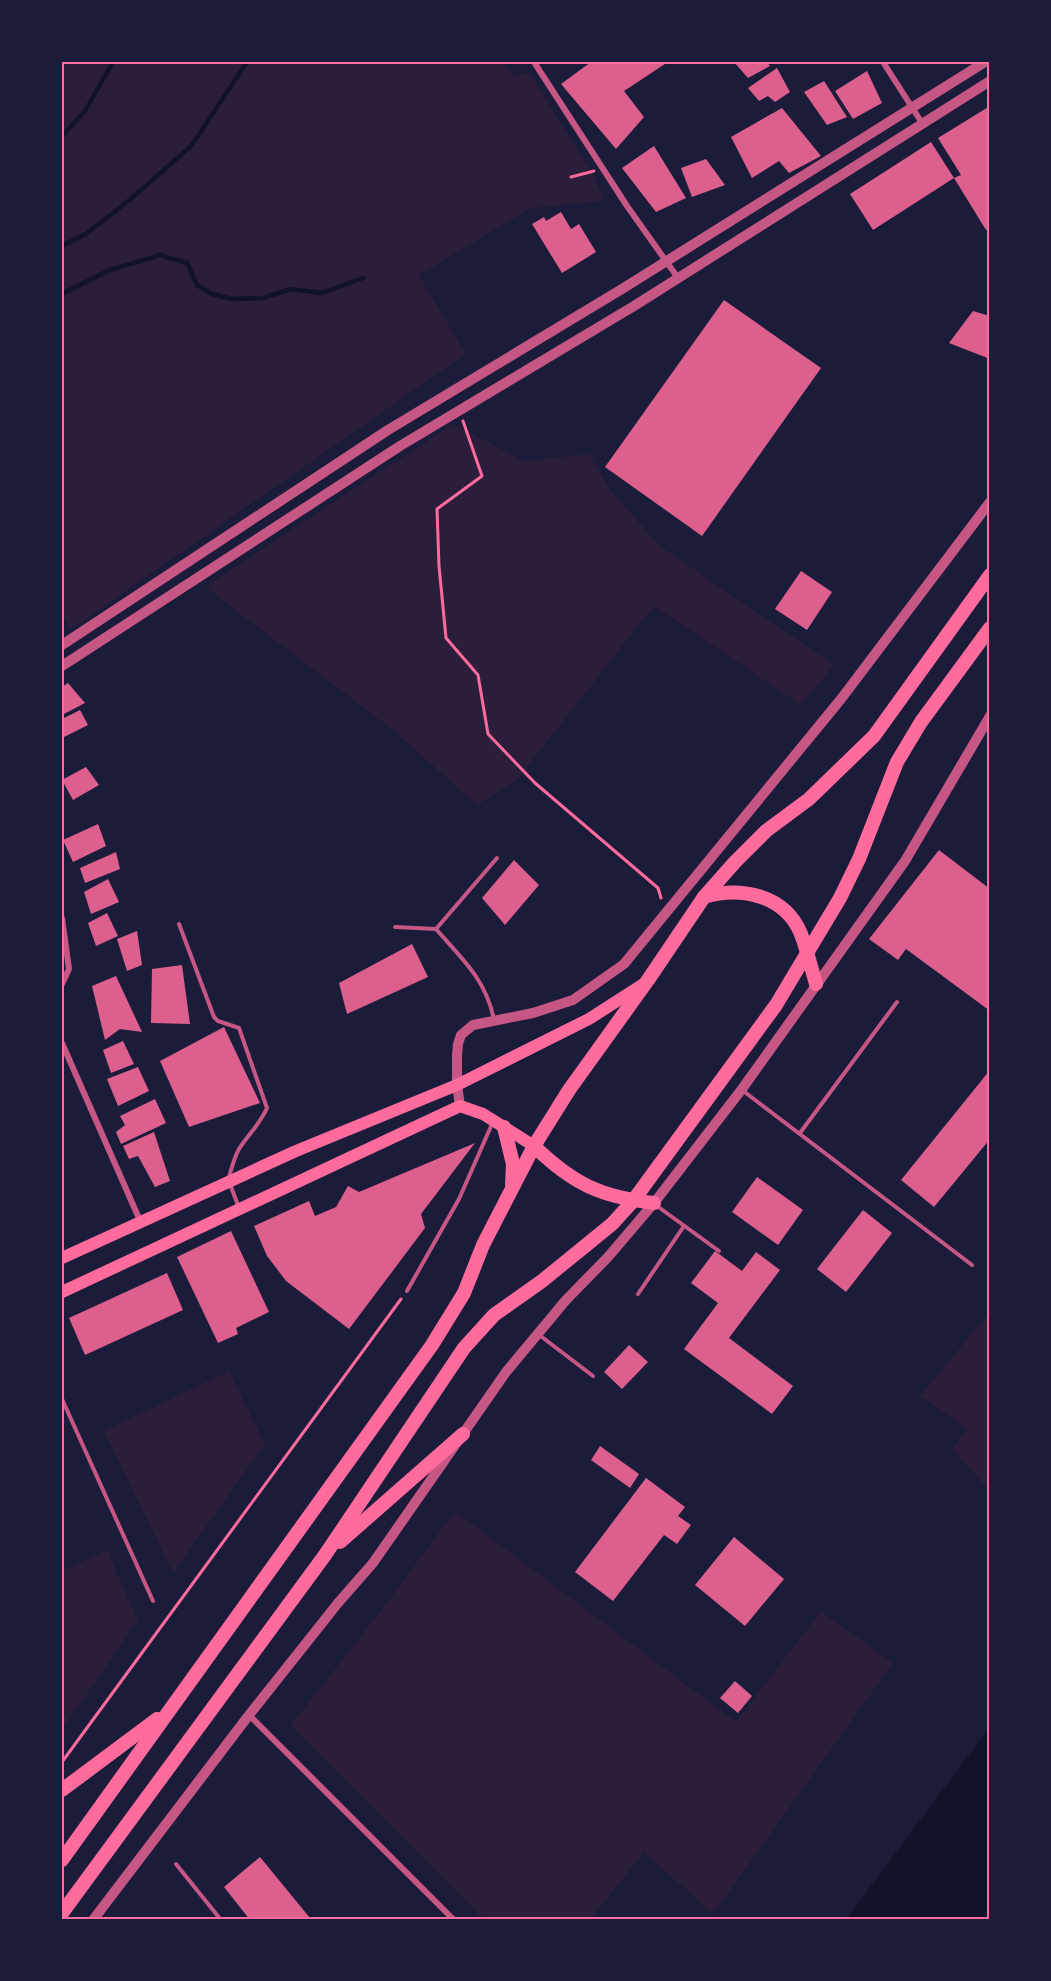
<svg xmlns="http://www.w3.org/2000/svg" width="1051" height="1981" font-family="Merriweather,serif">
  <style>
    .green { fill: #2a1e3b }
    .water { fill: #12122b }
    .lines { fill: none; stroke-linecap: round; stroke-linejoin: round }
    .stream { stroke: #12122b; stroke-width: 4.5 }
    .building { fill: #dd5f8e }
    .path { stroke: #ff6b9d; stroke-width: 3 }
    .service { stroke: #c65784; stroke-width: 4 }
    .minor { stroke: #c65784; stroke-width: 6 }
    .tertiary { stroke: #c65784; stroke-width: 10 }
    .secondary { stroke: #ff6b9d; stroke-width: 12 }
    .trunk { stroke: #ff6b9d; stroke-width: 14 }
    .neatline { fill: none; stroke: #ff6b9d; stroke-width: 2 }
  </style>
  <rect width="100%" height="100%" fill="#1b1b3a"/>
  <g class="green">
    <polygon points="62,62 502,62 515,76 529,72 592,173 605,201 531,208 419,275 466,354 70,630 62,613"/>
    <polygon points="453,424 524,461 589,454 612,492 660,546 834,665 801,705 654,606 516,781 477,805 393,730 205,587"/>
    <polygon points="989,1313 989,1490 952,1449 967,1429 920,1396"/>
    <polygon points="229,1371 265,1444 173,1573 104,1431"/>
    <polygon points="455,1511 736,1722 821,1611 893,1663 713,1914 644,1852 591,1919 483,1919 291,1725 383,1608"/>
    <polygon points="107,1550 138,1620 62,1730 62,1571"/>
  </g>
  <polygon class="water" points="989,1728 989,1919 846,1919"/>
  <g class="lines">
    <g class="stream">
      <polyline points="62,136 85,111 113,62"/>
      <polyline points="62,246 86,234 132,198 192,145 247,62"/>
      <polyline points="62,294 110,270 160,255 187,263 197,285 212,294 232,299 263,298 291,289 322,293 363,278"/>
    </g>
  </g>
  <g class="building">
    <polygon points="591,62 668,62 624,91 644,117 616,149 561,84"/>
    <polygon points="734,62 767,62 770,66 748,78"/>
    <polygon points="777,68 790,92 775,102 768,96 759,101 748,88"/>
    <polygon points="867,71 882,103 853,119 835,91"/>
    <polygon points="824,81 847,117 827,125 804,92"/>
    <polygon points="990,106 990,228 986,230 954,178 961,175 938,138"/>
    <polygon points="782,108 821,156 789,173 779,161 752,178 731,137"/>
    <polygon points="931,142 954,178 873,230 850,194"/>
    <polygon points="654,146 686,198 656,212 622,168"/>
    <polygon points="706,159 725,185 692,197 681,168"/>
    <polygon points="561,212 571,229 579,224 596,252 562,273 532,224 544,217 546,221"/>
    <polygon points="724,300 821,368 702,536 605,467"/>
    <polygon points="973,311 990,316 990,359 949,343"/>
    <polygon points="801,571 832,592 807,630 775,609"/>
    <polygon points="68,683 85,703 62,715 62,687"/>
    <polygon points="80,710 88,725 62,738 62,719"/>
    <polygon points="86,767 99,785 73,800 62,780"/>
    <polygon points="98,824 106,846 73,862 63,840"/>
    <polygon points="939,850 990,889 990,1011 906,949 898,960 869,939"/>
    <polygon points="116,852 120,869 85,883 80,868"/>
    <polygon points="514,860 539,885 505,925 482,898"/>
    <polygon points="108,879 119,902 91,914 84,892"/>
    <polygon points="107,913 118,936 96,946 88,923"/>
    <polygon points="137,931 142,965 127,971 117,939"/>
    <polygon points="412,944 428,977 347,1014 339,983"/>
    <polygon points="182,965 190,1024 151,1023 152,969"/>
    <polygon points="116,976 142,1032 120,1029 105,1040 92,986"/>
    <polygon points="224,1027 260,1103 189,1127 160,1061"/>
    <polygon points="123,1041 134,1064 111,1073 103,1050"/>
    <polygon points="138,1067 149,1091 118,1106 107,1079"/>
    <polygon points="990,1070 990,1139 934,1207 901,1180"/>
    <polygon points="155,1099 166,1123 121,1144 116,1132 125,1125 120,1116"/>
    <polygon points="154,1132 170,1181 155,1187 138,1156 129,1159 123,1146"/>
    <polygon points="475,1143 421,1214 425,1228 349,1329 286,1281 267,1256 254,1226 309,1201 315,1216 336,1207 348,1186 359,1192"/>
    <polygon points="757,1177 803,1210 778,1245 732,1212"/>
    <polygon points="863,1210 892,1233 846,1292 817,1269"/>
    <polygon points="231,1231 269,1312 236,1328 238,1334 218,1343 177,1257"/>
    <polygon points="715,1251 742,1271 756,1252 780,1270 729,1338 793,1386 772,1414 684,1349 718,1303 691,1283"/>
    <polygon points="167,1273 183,1310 85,1355 69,1318"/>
    <polygon points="629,1345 648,1362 622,1389 604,1372"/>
    <polygon points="600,1446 639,1474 630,1488 591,1460"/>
    <polygon points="646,1478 685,1507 678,1516 691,1525 677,1544 664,1535 613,1601 575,1572"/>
    <polygon points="734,1537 784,1579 745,1626 695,1585"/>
    <polygon points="735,1681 752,1696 738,1713 720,1698"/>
    <polygon points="260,1857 310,1918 308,1920 250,1920 224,1887"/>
  </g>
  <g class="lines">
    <g class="path">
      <polyline points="571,177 594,171"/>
      <polyline points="463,421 482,476 437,509 439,566 446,638 478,675 488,734 535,783 658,888 661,898"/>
      <polyline points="62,1762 401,1299"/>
    </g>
    <g class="service">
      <path d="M 179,924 L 214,1017 L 218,1021 L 239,1028 L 267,1108 C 260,1124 248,1135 239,1149 C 234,1158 232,1167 229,1177"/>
      <path d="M 395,927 L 436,929 C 462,959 485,978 494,1019"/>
      <polyline points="436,929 497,858"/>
      <polyline points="742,1090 972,1265"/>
      <polyline points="800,1133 897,1002"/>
      <polyline points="230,1184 239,1208"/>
      <polyline points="657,1206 719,1251"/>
      <polyline points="407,1291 459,1199 492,1124"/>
      <polyline points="638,1294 684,1226"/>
      <polyline points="538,1334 593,1376"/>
      <polyline points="62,1399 153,1601"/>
      <polyline points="176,1864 221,1920"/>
    </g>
    <g class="minor">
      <polyline points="534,62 627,206 678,278"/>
      <polyline points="883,62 922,123"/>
      <polyline points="62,918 69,969 62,984"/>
      <polyline points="62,1043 141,1223"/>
      <polyline points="249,1715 454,1920"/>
    </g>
    <g class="tertiary">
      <polyline points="62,645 388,430 622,289 985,62"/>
      <polyline points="62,666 400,446 634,306 990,81"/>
      <polyline points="460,1106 457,1085 457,1055 458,1044 461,1035 473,1025 533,1013 573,1000 624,964 841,699 990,502"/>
      <polyline points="93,1920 249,1715 338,1603 373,1563 506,1372 566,1300 608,1257 654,1203 742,1089 905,861 990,716"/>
    </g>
    <g class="secondary">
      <polyline points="62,1258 296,1151 457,1085 589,1019 645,983"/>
      <polyline points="62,1292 460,1106 483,1114 534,1146"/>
    </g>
    <g class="trunk">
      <path d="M 704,897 C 741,886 785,895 801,934 C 807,950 811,967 816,984"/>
      <polyline points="504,1127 513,1164 512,1184"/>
      <path d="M 534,1146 C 573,1184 601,1197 654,1203"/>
      <polyline points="340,1542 463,1434"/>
      <polyline points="62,1790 157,1719"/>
      <polyline points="62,1860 432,1345 464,1293 483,1245 534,1146 569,1090 648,980 704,897 735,862 766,831 809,799 874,736 990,575"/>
      <polyline points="62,1913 325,1555 464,1348 494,1315 542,1281 590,1242 612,1224 633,1201 776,1005 840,898 859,859 897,762 921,722 990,628"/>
    </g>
  </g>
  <rect width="1051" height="1981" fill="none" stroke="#1b1b3a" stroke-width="126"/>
  <rect x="63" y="63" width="925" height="1855" class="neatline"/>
</svg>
